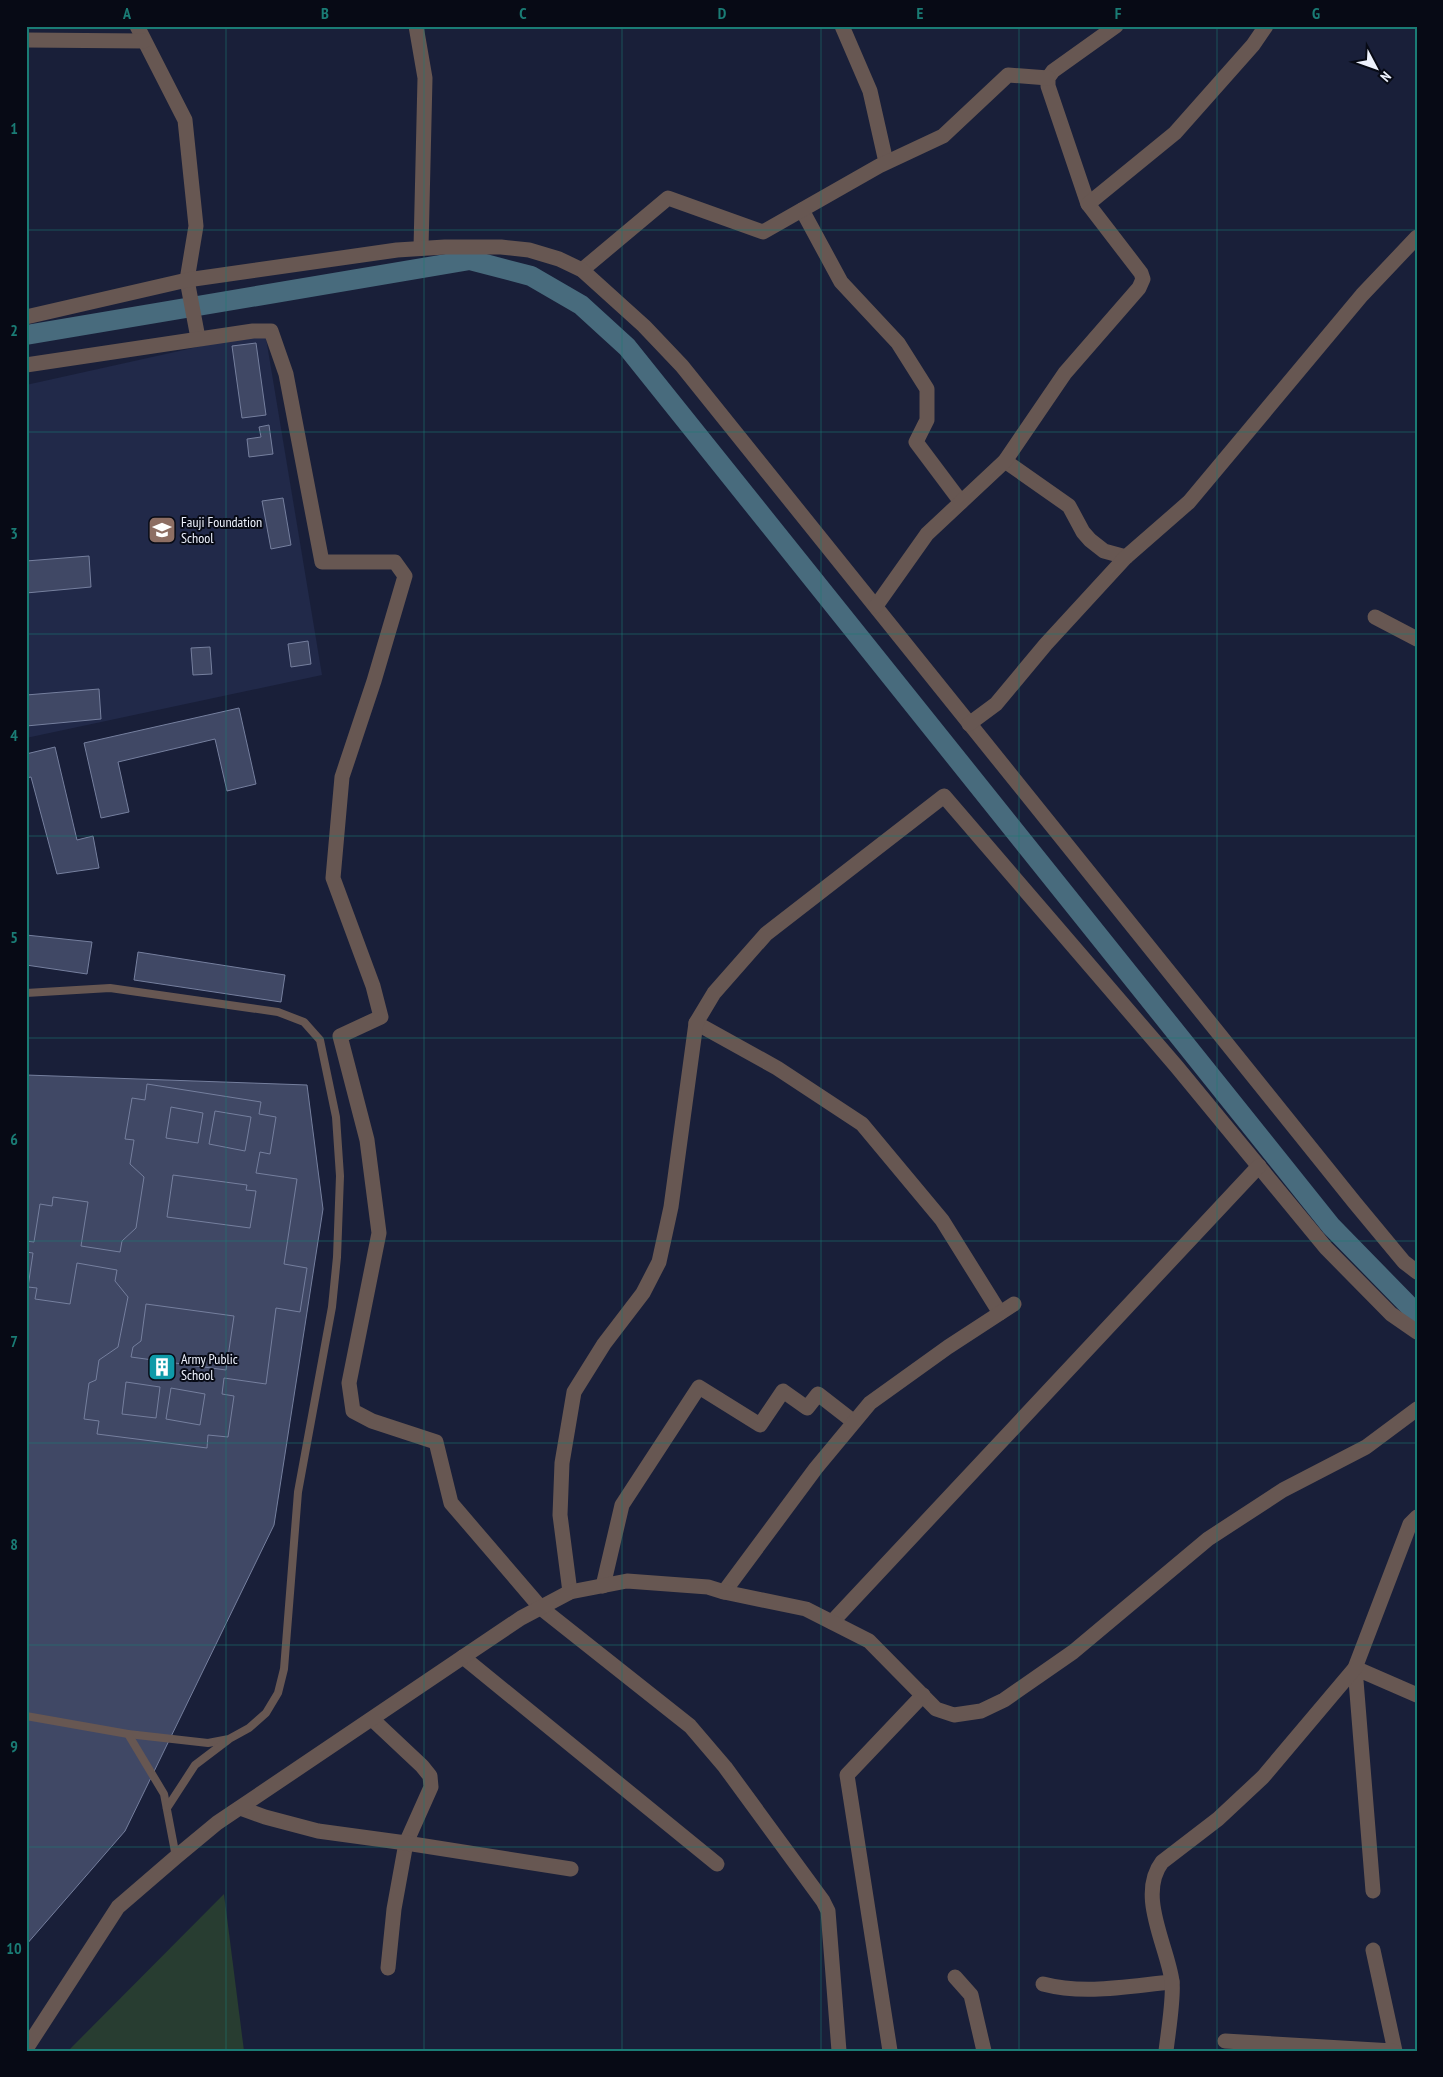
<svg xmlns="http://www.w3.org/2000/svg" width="1443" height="2077" font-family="'PT Sans Narrow',sans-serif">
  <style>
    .built { fill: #212949 }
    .green { fill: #283d31 }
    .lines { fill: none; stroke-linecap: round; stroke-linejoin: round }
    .canal { stroke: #486b7d; stroke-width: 20 }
    .building { fill: #404865; stroke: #757f9e; fill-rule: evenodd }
    .lane { stroke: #675752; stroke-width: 8 }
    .street { stroke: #675752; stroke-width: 15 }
    .grid { fill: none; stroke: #1a7c75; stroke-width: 1; stroke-opacity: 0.55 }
    .labels { text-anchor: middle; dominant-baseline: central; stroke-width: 4; stroke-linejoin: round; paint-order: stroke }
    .poi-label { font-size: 14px; fill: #eef2fd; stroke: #070a15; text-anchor: start }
    .neatline { fill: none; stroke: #1a7c75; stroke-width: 2 }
    .grid-label { font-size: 16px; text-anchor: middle; font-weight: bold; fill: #1a7c75 }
  </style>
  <rect width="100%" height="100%" fill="#191f39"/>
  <polygon class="built" points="265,332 322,675 26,738 26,385"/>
  <polygon class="green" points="224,1894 244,2051 68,2051"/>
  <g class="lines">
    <polyline class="canal" points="26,335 470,260 531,276 581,305 627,347 1331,1226 1417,1314"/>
  </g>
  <g class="building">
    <polygon points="256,343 266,415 242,418 232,346"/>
    <polygon points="269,425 273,454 249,457 247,439 261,437 259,427"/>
    <polygon points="283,498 291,545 271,549 262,501"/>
    <polygon points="89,556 91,587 26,593 26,561"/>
    <polygon points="308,641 311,664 291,667 288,644"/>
    <polygon points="210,647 212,674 193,675 191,648"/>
    <polygon points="99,689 101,719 26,726 26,695"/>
    <polygon points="239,708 256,784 227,791 215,739 118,762 129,812 101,818 84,743"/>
    <polygon points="55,747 77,840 93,836 99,868 57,874 31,777 26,778 26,754"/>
    <polygon points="26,935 92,942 87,974 26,965"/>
    <polygon points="138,952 285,975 281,1002 134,980"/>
    <polygon points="26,1075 307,1085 323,1209 274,1525 125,1831 26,1945"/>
    <path d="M 147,1084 L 261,1102 L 259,1114 L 276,1117 L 270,1154 L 260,1152 L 256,1173 L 297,1179 L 284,1264 L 307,1268 L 300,1312 L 276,1308 L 266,1384 L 224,1378 L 222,1394 L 234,1396 L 228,1437 L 208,1435 L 207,1448 L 97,1434 L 99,1421 L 84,1419 L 89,1383 L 96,1380 L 99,1360 L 118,1347 L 128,1297 L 115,1281 L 117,1270 L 77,1263 L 70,1304 L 35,1299 L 37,1288 L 28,1287 L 33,1253 L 26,1252 L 26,1241 L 34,1242 L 40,1204 L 52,1206 L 53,1197 L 88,1202 L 81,1246 L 120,1252 L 122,1241 L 136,1228 L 144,1177 L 130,1164 L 134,1140 L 125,1139 L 132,1098 L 145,1100 ZM 171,1107 L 203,1113 L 198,1143 L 166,1138 ZM 215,1111 L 251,1117 L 245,1151 L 209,1144 ZM 173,1175 L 247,1185 L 246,1190 L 256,1191 L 250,1228 L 167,1217 ZM 146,1304 L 234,1316 L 226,1370 L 131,1357 L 133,1347 L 141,1341 ZM 126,1382 L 160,1387 L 156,1418 L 122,1414 ZM 171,1388 L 205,1394 L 200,1425 L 166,1419 Z"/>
  </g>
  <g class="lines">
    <g class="lane">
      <polyline points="26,993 110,988 278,1012 304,1022 320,1040 336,1117 340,1176 337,1257 332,1307 298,1492 284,1669 278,1693 266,1713 249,1728 229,1739 208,1743 128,1734"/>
      <polyline points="26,1716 128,1734 164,1794 176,1857"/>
      <polyline points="167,1808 195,1765 228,1740"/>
    </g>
    <g class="street">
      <polyline points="137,26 185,120 196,226 187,280 198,338"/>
      <polyline points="416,26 425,78 421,248"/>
      <polyline points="842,26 870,91 886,162"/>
      <polyline points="26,40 144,41"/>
      <polyline points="1088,204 1048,86 1048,78 1053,71 1116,26"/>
      <polyline points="802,210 841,282 898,343 927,389 927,420 916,442 961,502"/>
      <polyline points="582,270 668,198 763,232 879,166 943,136 1008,75 1048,78"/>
      <polyline points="26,317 187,280 397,250 445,247 501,247 529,250 559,259 582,270 644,326 682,366 1355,1203 1404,1262 1417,1272"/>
      <polyline points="26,365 253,331 271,331 286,374 322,562 395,562 405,576 374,681 342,777 333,878 373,986 381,1017 340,1036 367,1140 379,1233 349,1383 353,1411 372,1421 436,1442 451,1503 541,1608 690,1726 725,1767 823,1901 828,1911 839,2051"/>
      <polyline points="1005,461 1069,506 1083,532 1090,540 1104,551 1126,557"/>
      <polyline points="876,606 927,534 1005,461 1065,373 1139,288 1143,279 1141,273 1088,204 1175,133 1253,45 1266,26"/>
      <polyline points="1375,617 1417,639"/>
      <polyline points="969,724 996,704 1046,644 1126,557 1189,502 1362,295 1417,237"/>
      <polyline points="696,1023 777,1068 862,1124 942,1220 1000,1313"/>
      <polyline points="603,1586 622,1505 699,1387 760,1425 783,1391 807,1408 818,1394 854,1422"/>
      <polyline points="570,1592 560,1515 562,1463 574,1392 604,1344 643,1293 659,1262 671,1207 696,1023 714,993 766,934 944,796 1177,1067 1326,1248 1391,1314 1417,1332"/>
      <polyline points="724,1592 816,1468 870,1403 948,1347 1014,1304"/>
      <polyline points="832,1622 1259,1166"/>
      <polyline points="463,1657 717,1864"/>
      <polyline points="372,1719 422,1766 430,1776 431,1787 406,1843 394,1909 388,1968"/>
      <polyline points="240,1808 265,1817 318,1831 406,1843 571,1869"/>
      <polyline points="1373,1891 1355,1668 1417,1695"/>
      <polyline points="1373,1950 1395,2051"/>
      <polyline points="955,1977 971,1995 984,2051"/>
      <path d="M 1043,1984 C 1085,1995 1129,1986 1172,1982"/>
      <polyline points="1225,2041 1393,2051"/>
      <polyline points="26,2049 118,1907 176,1857 217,1823 463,1657 521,1618 570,1592 627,1581 708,1587 724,1592 806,1609 869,1641 936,1709 954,1715 981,1711 1004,1700 1073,1652 1208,1539 1283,1490 1366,1447 1417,1409"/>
      <polyline points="890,2051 847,1775 923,1695"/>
      <path d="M 1166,2051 C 1168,2033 1174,1998 1172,1981 C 1167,1945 1137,1895 1162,1862 L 1218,1819 L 1263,1777 L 1355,1668 L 1410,1524 L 1417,1517"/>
    </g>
  </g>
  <path class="grid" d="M 226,26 L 226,2051M 424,26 L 424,2051M 622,26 L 622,2051M 821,26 L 821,2051M 1019,26 L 1019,2051M 1217,26 L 1217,2051M 26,230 L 1417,230M 26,432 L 1417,432M 26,634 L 1417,634M 26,836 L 1417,836M 26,1038 L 1417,1038M 26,1241 L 1417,1241M 26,1443 L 1417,1443M 26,1645 L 1417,1645M 26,1847 L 1417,1847"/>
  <defs>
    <symbol id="school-square" viewBox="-11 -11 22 22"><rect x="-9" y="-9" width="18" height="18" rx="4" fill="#8d6e63" stroke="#070a15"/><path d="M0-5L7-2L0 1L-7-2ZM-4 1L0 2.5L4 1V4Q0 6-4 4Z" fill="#fff"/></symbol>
    <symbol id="building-square" viewBox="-11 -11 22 22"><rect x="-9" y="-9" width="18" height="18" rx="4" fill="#0f9aa8" stroke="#070a15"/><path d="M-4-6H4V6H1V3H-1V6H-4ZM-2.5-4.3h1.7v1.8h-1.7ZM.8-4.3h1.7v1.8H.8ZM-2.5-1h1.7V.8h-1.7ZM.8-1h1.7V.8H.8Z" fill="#fff"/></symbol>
  </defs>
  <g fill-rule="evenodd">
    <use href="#school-square" x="146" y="514" width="32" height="32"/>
    <use href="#building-square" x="146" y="1351" width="32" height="32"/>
  </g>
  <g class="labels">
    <g class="poi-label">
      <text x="181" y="522">Fauji Foundation<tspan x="181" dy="16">School</tspan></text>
      <text x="181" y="1359">Army Public<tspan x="181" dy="16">School</tspan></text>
    </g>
  </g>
  <rect width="1443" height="2077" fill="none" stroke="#070a15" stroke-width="55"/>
  <g transform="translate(1376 68) rotate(131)" stroke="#070a15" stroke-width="4" paint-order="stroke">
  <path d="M0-4L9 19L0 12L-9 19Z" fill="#eef2fd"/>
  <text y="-8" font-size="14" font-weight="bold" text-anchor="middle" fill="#eef2fd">N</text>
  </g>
  <rect x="28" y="28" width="1388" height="2022" class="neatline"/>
  <g class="grid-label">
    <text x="127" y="19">A</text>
    <text x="325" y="19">B</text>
    <text x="523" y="19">C</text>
    <text x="722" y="19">D</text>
    <text x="920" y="19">E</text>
    <text x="1118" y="19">F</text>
    <text x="1316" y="19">G</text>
    <text x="14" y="134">1</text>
    <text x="14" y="336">2</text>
    <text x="14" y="539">3</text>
    <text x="14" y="741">4</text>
    <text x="14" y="943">5</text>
    <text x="14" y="1145">6</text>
    <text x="14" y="1347">7</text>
    <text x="14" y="1550">8</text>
    <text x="14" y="1752">9</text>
    <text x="14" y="1954">10</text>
  </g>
</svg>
